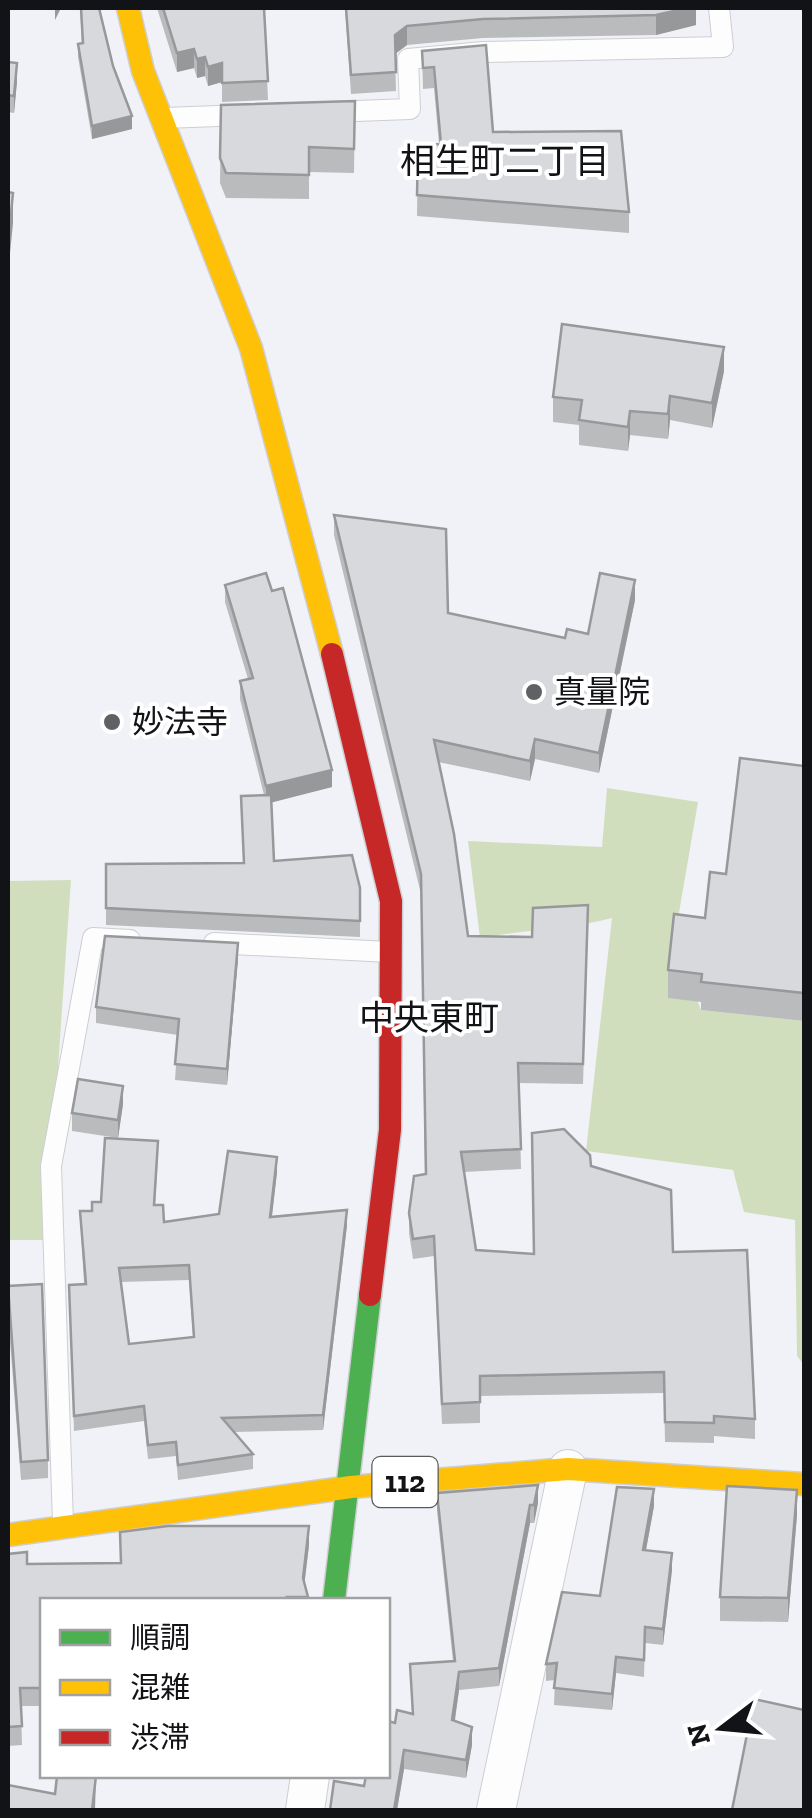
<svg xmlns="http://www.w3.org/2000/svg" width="812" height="1818" font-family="'Zilla Slab','Noto Sans JP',serif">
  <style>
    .green { fill: #d1debe }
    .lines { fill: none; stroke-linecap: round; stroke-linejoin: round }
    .lane-casing { stroke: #ceced2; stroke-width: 22 }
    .street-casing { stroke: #ceced2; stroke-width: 40 }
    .fast-casing { stroke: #ceced2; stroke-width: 25 }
    .slow-casing { stroke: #ceced2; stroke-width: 25 }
    .jam-casing { stroke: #ceced2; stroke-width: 25 }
    .lane { stroke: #fdfdfe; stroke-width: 20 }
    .street { stroke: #fdfdfe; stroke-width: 38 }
    .fast { stroke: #4caf50; stroke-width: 22 }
    .slow { stroke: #ffc107; stroke-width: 22 }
    .jam { stroke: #c62828; stroke-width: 22 }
    .wall { fill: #babbbd; fill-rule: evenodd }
    .shaded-wall { fill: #97989a }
    .building { fill: #d8d9dc; stroke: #97989a; stroke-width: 2.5; fill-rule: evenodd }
    .poi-dot { fill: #606165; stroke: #fff; stroke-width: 4 }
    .labels { text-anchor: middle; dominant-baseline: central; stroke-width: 8; stroke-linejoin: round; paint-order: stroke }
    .shield { fill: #fff; stroke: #595a5c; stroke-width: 2.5 }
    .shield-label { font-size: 30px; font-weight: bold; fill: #121316 }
    .poi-label { font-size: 32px; fill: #121316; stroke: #fff; text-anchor: start }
    .neighbourhood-label { font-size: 35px; fill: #121316; stroke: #fff }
  </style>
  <rect width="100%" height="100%" fill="#f1f2f7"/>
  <g class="green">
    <path d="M 607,788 L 698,802 L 674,942 L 701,1010 L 804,1021 L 804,1365 L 797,1356 L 795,1220 L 744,1212 L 733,1170 L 586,1151 L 612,918 C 570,929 524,930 480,938 L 468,841 L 602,847 Z"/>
    <polygon points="71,880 46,1240 8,1240 8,881"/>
  </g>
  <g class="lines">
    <defs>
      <g id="lane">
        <polyline points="329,112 410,109 408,59 483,52 723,47 719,8"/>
        <polyline points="164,118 245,115"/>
        <polyline points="214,943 389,952"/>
        <polyline points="63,1523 51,1166 93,938 130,940"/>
      </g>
      <g id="street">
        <polyline points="305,1810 310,1776"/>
        <polyline points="496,1810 568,1469"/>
      </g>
      <polyline id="fast" points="334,1600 370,1295"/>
      <g id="slow">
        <polyline points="128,8 143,71 251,348 332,654"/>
        <polyline points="8,1535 351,1487 568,1469 804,1484"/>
      </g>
      <polyline id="jam" points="332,654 391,901 390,1130 370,1295"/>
    </defs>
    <use href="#lane" class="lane-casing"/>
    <use href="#street" class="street-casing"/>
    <use href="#fast" class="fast-casing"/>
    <use href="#slow" class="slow-casing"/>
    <use href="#jam" class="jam-casing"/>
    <use href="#lane" class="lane"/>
    <use href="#street" class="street"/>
    <use href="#fast" class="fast"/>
    <use href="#slow" class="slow"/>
    <use href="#jam" class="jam"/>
  </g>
  <g class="wall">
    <polygon points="80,8 99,8 113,66 132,129 92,139 78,57 78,44 82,43"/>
    <polygon points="157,8 264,8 268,100 222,102 222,82 208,86 205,76 197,78 194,68 177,72"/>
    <polygon points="345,8 696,8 696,25 656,35 483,38 407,45 395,54 396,91 351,94"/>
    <polygon points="422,51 493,132 629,212 629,233 417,216 418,145 439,144 434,88 423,89"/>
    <polygon points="8,62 17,81 14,113 8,112"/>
    <polygon points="355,101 354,173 309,172 309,199 226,198 220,183 221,105"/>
    <polygon points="724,371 712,428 670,420 668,439 630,435 628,451 579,445 579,425 553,422 553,397"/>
    <polygon points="334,515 448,613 565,638 588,634 635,600 599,773 535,759 530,781 438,762 468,936 532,937 588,925 583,1084 519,1083 521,1169 464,1172 476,1250 533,1254 591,1166 673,1252 755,1419 755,1439 714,1436 714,1443 665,1442 664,1393 480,1396 480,1423 442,1424 434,1256 413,1259 409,1233 409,1213 425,1174 421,894 334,535"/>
    <polygon points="225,585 332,787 271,802 274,861 360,888 360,937 106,925 106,864 244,863 241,796 264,795 240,699 240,681 248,679 225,602"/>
    <polygon points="804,766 804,1021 701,1010 701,1002 668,998 668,970 705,918 726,874"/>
    <polygon points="238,959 227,1085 175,1080 178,1035 96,1023 96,1007"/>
    <polygon points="123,1104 118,1138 72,1131 72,1113"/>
    <path d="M 158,1156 L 155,1205 L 164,1222 L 219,1214 L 277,1172 L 272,1217 L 347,1225 L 323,1430 L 234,1432 L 253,1454 L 253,1469 L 178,1480 L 176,1456 L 148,1459 L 144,1421 L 74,1431 L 69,1285 L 84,1284 L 80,1211 L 92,1211 ZM 189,1280 L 193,1337 L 129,1344 L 121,1282 Z"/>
    <polygon points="8,1286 48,1460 48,1478 21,1480 8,1317"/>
    <polygon points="437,1493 538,1503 534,1523 530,1523 499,1686 459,1690 455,1721 472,1745 466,1778 404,1769 397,1810 330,1810 364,1786 395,1723 412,1714 410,1664 453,1661 437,1511"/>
    <polygon points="654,1506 646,1550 672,1570 663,1645 645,1643 644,1677 616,1673 612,1710 554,1705 555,1680 546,1681 546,1664 600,1596"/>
    <polygon points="797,1515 788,1622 720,1621 720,1597"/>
    <polygon points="309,1545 304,1584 308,1600 42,1600 42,1706 21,1706 22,1745 8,1746 8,1554 27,1564 120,1563"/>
  </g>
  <g class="shaded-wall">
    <polygon points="55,8 61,8 55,20"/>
    <polygon points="688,8 696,8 696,25 656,35 656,15"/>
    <polygon points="407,26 407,45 395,54 395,35"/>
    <polygon points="194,49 194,68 177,72 177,53"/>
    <polygon points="205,57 205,76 197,78 197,59"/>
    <polygon points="17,63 17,81 14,113 14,96"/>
    <polygon points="222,63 222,82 208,86 208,67"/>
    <polygon points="132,116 132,129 92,139 92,126"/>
    <polygon points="13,193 13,223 8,274 8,244"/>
    <polygon points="724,347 724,371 712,428 712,403"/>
    <polygon points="670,396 670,420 668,439 668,414"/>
    <polygon points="630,411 630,435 628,451 628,427"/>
    <polygon points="635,580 635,600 599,773 599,753"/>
    <polygon points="535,739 535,759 530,781 530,761"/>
    <polygon points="332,770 332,787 266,804 266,786"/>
    <polygon points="238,943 238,959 227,1085 227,1069"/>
    <polygon points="123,1086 123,1104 118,1138 118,1120"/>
    <polygon points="277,1157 277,1172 270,1232 270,1217"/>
    <polygon points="347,1210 347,1225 323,1430 323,1415"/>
    <polygon points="538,1485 538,1503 534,1523 534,1505"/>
    <polygon points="654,1489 654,1506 643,1566 643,1550"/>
    <polygon points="797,1490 797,1515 788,1622 788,1598"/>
    <polygon points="530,1505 530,1523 499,1686 499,1668"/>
    <polygon points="309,1526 309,1545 303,1596 303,1578"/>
    <polygon points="672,1553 672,1570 663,1645 663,1629"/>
    <polygon points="616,1657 616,1673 612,1710 612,1694"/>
    <polygon points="459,1672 459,1690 452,1738 452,1720"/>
    <polygon points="472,1727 472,1745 466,1778 466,1760"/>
    <polygon points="404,1750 404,1769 397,1810 394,1810"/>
    <polygon points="96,1776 95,1810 92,1810"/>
  </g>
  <g class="building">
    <polygon points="81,8 99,8 113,66 132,116 92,126 78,44 83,43"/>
    <polygon points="163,8 264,8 268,81 222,83 222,63 208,67 205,57 197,59 194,49 177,53"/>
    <polygon points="346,8 688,8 656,15 483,19 407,26 395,35 396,72 351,75"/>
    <polygon points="486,45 493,132 621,131 629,212 417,195 418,145 441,144 434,67 423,68 422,51"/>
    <polygon points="8,62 17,63 14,96 8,95"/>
    <polygon points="355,101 354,149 309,147 309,175 226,173 220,158 221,105"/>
    <polygon points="8,192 13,193 8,244"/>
    <polygon points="562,324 724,347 712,403 670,396 668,414 630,411 628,427 579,420 582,400 553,397"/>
    <polygon points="334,515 446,529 448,613 565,638 567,629 588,634 600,573 635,580 599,753 535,739 530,761 434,740 454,834 468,936 532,937 533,908 588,905 583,1064 518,1063 521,1149 461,1152 476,1250 534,1254 532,1133 564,1129 590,1155 591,1166 671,1190 673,1252 747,1250 755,1419 714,1416 714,1423 665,1422 664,1372 480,1376 480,1402 442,1404 434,1236 413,1239 409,1213 414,1176 426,1174 421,874"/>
    <polygon points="266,573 272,591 283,588 332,770 266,786 240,681 253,678 225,585"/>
    <polygon points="740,758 804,766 804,993 701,982 702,974 668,970 674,914 705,918 710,872 726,874"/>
    <polygon points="271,795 274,861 352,855 360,888 360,921 106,908 106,864 244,863 241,796"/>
    <polygon points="105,936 238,943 227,1069 175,1064 179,1019 96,1007"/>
    <polygon points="78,1079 123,1086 118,1120 72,1113"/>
    <path d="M 105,1138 L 158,1141 L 154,1205 L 163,1205 L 164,1222 L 219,1214 L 228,1151 L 277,1157 L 270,1217 L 347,1210 L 323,1415 L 222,1418 L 253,1454 L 178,1465 L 176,1442 L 148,1445 L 144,1406 L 74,1416 L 69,1285 L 86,1284 L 80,1211 L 92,1211 L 92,1202 L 101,1202 ZM 189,1265 L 194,1337 L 129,1344 L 119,1268 Z"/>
    <polygon points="42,1284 48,1460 21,1462 8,1286"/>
    <polygon points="538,1485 534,1505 530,1505 499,1668 459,1672 452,1720 472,1727 466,1760 404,1750 394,1810 330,1810 334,1781 364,1786 366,1776 388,1776 388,1721 395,1723 397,1710 413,1714 410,1664 455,1661 437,1493"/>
    <polygon points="727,1486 797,1490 788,1598 720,1597"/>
    <polygon points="617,1487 654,1489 643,1550 672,1553 663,1629 645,1627 644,1660 616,1657 612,1694 554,1688 557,1663 546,1664 562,1592 600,1596"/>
    <polygon points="168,1526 309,1526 303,1578 308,1597 287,1597 288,1600 42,1600 42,1688 20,1688 22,1726 8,1727 8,1554 27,1552 27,1564 121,1563 120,1532"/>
    <polygon points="754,1699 804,1710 804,1810 732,1810"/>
    <polygon points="57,1776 96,1776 92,1810 8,1810 8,1785 55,1794"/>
  </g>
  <g class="poi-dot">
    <circle cx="534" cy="692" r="10"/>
    <circle cx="112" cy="722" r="10"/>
  </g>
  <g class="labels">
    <rect class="shield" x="372.5" y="1457" width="65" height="50" rx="8"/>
    <g class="shield-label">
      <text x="405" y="1482">112</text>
    </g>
    <g class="poi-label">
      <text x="554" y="692">真量院</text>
      <text x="132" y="722">妙法寺</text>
    </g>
    <g class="neighbourhood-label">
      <text x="505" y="161">相生町二丁目</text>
      <text x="429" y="1018">中央東町</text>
    </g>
  </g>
  <rect width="812" height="1818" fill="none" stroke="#121316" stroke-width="20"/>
  <rect x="40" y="1598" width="350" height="180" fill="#ffffff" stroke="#a0a1a2" stroke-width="2.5"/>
  <rect x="60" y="1630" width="50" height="15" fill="#4caf50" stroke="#a0a1a2" stroke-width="2.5"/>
  <text x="130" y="1648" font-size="30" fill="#121316">順調</text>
  <rect x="60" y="1680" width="50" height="15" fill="#ffc107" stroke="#a0a1a2" stroke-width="2.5"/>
  <text x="130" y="1698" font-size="30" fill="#121316">混雑</text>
  <rect x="60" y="1730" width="50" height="15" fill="#c62828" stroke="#a0a1a2" stroke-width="2.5"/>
  <text x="130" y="1748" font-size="30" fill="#121316">渋滞</text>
  <g transform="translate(722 1728) rotate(254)" stroke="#ffffff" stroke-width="8" paint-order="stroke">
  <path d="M0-8L18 38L0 25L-18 38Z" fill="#121316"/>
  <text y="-15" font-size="28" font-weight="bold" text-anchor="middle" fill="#121316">N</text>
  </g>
</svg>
